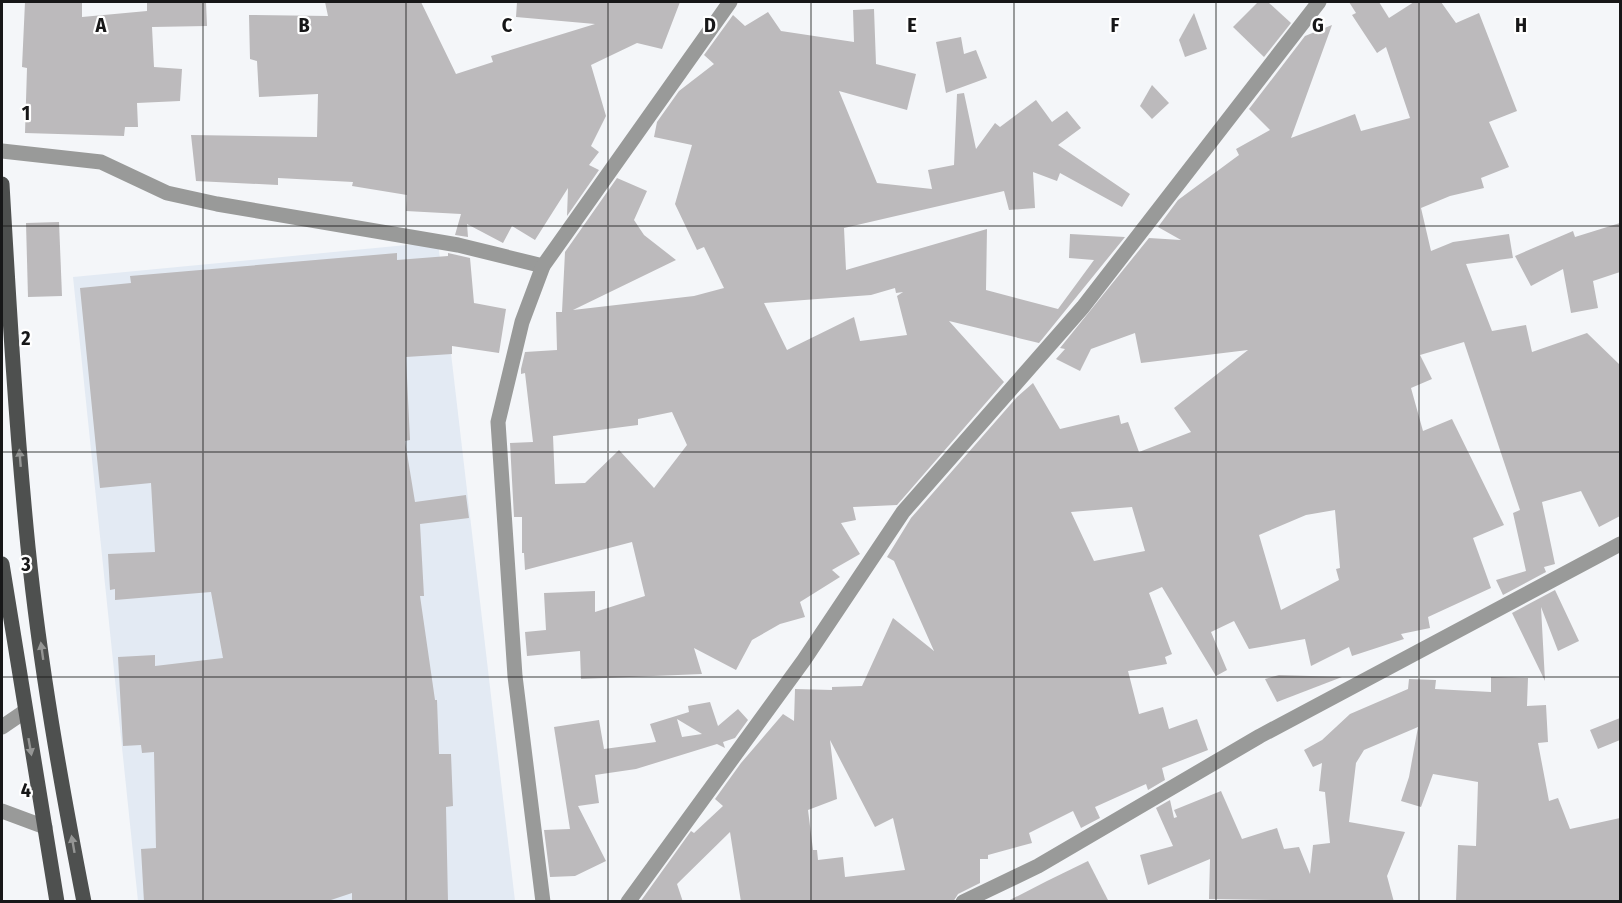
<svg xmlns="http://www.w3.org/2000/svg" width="1622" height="903" font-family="'Fira Sans Condensed',sans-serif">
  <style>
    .built { fill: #e3eaf3 }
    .building { fill: #bcbabc; fill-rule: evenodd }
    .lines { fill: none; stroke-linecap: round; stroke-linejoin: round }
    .street { stroke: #999a99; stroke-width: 15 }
    .primary { stroke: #4e504f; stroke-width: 15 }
    .oneway { fill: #959695 }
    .grid { fill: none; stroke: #171718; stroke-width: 1.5; stroke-opacity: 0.55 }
    .grid-label { font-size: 20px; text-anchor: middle; font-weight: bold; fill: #171718; stroke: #fff; stroke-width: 4.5; stroke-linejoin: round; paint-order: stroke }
  </style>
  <rect width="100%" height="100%" fill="#f4f6f9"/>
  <polygon class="built" points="438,242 515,901 138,901 73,277"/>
  <g class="building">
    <polygon points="25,2 82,2 82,17 147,11 147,3 206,2 207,26 152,27 154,67 182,69 180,101 137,103 138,127 125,127 124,136 25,133 27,68 22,67"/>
    <polygon points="325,2 421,2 456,74 493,62 491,56 595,24 516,17 517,2 680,2 662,49 637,43 591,65 606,116 591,146 599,152 589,165 599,170 567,216 568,188 535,240 512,226 503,243 467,224 468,237 455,235 461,214 406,211 407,195 352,186 353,182 278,178 278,185 196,181 191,135 317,137 318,94 259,97 257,61 250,59 249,15 328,16"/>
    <polygon points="1258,2 1268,2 1291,23 1264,57 1233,27"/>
    <path d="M 1349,2 L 1379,2 L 1389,18 L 1414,2 L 1441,2 L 1456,23 L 1479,13 L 1517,111 L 1489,122 L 1509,167 L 1481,178 L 1484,188 L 1450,196 L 1421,208 L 1431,251 L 1453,242 L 1509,234 L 1513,258 L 1466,264 L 1492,331 L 1526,325 L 1532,352 L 1587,333 L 1620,365 L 1620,516 L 1599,527 L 1581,491 L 1542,502 L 1555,564 L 1544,567 L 1546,572 L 1503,595 L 1496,580 L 1526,571 L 1513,513 L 1520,510 L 1464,342 L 1420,355 L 1432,379 L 1411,388 L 1423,431 L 1452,419 L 1504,525 L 1473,538 L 1491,588 L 1428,617 L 1430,628 L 1401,634 L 1404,639 L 1352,656 L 1349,647 L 1311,666 L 1305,639 L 1249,649 L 1234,621 L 1211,632 L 1227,670 L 1216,676 L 1162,587 L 1149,593 L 1172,654 L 1165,657 L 1167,664 L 1128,671 L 1139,714 L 1163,707 L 1169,729 L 1197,719 L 1208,750 L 1162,768 L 1165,780 L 1148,790 L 1146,784 L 1095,807 L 1100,818 L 1081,828 L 1073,811 L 1029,833 L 1032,843 L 988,855 L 988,859 L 980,859 L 980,883 L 958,894 L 953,902 L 741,902 L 730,832 L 677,884 L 683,902 L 640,902 L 691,831 L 694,833 L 723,806 L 715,799 L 741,763 L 783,714 L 794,721 L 795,689 L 832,690 L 832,687 L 862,686 L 893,618 L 934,651 L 894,561 L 887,557 L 911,518 L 1017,397 L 1033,383 L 1060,429 L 1119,415 L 1121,424 L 1128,422 L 1139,452 L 1191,432 L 1174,408 L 1248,350 L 1141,363 L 1135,333 L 1091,349 L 1080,371 L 1056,359 L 1065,349 L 1060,348 L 1149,238 L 1181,240 L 1158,227 L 1178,200 L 1239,155 L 1236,149 L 1270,130 L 1249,109 L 1305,36 L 1332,25 L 1291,138 L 1355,114 L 1361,131 L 1410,118 L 1386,47 L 1377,53 L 1352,15 L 1356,13 ZM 1132,507 L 1145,551 L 1094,561 L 1071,512 ZM 1335,510 L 1340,568 L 1336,569 L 1339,580 L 1281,610 L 1259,535 L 1306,515 ZM 830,740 L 875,827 L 893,818 L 905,870 L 845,877 L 843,857 L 818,860 L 817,850 L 813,850 L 808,810 L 837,799 Z"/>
    <path d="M 874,9 L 876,64 L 916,74 L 907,110 L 839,91 L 877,183 L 932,189 L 928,170 L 954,165 L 957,94 L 964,93 L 976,149 L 995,123 L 1000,127 L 1036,100 L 1052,122 L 1067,111 L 1081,128 L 1058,145 L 1130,194 L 1122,207 L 1060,173 L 1057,181 L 1033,172 L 1035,208 L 1009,210 L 1004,191 L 844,228 L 846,270 L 987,229 L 986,290 L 1058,309 L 1094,260 L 1069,258 L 1070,234 L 1125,237 L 1039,343 L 949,321 L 1004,382 L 897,505 L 853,507 L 856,520 L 841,523 L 860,554 L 832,570 L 840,577 L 800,602 L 805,617 L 780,624 L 752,640 L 736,670 L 694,648 L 702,674 L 581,679 L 580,651 L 527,656 L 525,632 L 546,630 L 544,593 L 595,591 L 595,612 L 645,596 L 632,542 L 525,570 L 524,553 L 522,553 L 522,517 L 514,517 L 510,443 L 533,442 L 525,373 L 521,374 L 521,369 L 525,352 L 557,350 L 556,312 L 562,312 L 565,252 L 617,178 L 647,191 L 634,220 L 644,235 L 676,260 L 573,310 L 694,296 L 724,288 L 704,247 L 697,250 L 675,204 L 692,145 L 654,137 L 657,122 L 679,91 L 714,64 L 704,55 L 733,15 L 745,26 L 768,12 L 781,31 L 854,42 L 853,10 ZM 895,288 L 896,293 L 903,292 L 897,296 L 907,335 L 860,341 L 854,317 L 787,350 L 764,303 L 871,295 ZM 672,412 L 687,445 L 654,488 L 619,450 L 585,483 L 555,484 L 553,436 L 638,425 L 638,419 Z"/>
    <polygon points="1194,13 1207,49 1185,57 1179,40"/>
    <polygon points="961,37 964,54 976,50 987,78 946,93 936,42"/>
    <polygon points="1152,85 1169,103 1152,119 1140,106"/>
    <polygon points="59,222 62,296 28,297 26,223"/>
    <polygon points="1620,223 1620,272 1593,281 1598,308 1571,313 1563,269 1531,286 1515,256 1573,231 1575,237"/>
    <polygon points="397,253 397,260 448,256 448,253 470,258 474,303 506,309 499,353 452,346 452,354 406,357 410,440 405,441 415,502 466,495 469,518 420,524 424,596 420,596 435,700 437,700 439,754 451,754 453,806 446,807 448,902 352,902 352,893 325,902 144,902 141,849 156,848 154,752 142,753 141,745 123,746 118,657 155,655 155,666 223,658 211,592 115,600 115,589 110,590 108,554 155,552 151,483 100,488 80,288 131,283 130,276"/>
    <polygon points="1555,590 1579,641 1558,651 1541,607 1545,681 1512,613"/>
    <polygon points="1279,675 1342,677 1277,702 1265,679"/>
    <polygon points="1491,677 1528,678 1527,706 1546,705 1548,742 1538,743 1549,801 1558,798 1570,829 1620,818 1620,902 1456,902 1458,845 1476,846 1478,782 1433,774 1421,807 1401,801 1409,777 1418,727 1364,750 1356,763 1349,822 1405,832 1387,876 1394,902 1209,899 1210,859 1148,885 1140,855 1173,846 1156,808 1170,800 1174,818 1177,817 1174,810 1221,791 1242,839 1277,828 1284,849 1299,847 1310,874 1313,845 1330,843 1325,792 1319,791 1322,763 1313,767 1304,750 1322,740 1350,714 1408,689 1409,679 1436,680 1435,689 1491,692"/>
    <path d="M 710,702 L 718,726 L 738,709 L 748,720 L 735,738 L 723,742 L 725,748 L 717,744 L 636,769 L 595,775 L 599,803 L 578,806 L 606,861 L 575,876 L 550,877 L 544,830 L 570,829 L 554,727 L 599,720 L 604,749 L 656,742 L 650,724 L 689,712 L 688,706 ZM 677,719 L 702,734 L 682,737 Z"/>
    <polygon points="1620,718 1620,740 1598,749 1590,730"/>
    <polygon points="1088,861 1109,902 1006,902 1047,881"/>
  </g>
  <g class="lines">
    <g class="street">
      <polyline points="2,151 101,162 167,193 217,204 458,245 543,266"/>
      <polyline points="2,727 24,712"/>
      <polyline points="2,811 45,827"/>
      <polyline points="543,902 515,676 498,422 522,322 543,266 730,2"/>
      <polyline points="628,902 804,660 903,512 1083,307 1319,2"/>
      <polyline points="963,902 1038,866 1260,736 1620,544"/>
    </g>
    <g class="primary">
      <path d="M 2,184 C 9,305 16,426 28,547 C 40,666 61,784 84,902"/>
      <polyline points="2,564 57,902"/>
    </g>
  </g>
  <defs><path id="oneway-solid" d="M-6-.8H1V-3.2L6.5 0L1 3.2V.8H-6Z" transform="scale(1.5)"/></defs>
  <g class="oneway">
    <use href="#oneway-solid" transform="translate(20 458) rotate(-95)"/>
    <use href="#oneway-solid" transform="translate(42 651) rotate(-98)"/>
    <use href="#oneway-solid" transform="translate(30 747) rotate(80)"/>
    <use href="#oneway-solid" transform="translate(73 844) rotate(-100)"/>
  </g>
  <path class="grid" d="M 203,2 L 203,902M 406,2 L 406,902M 608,2 L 608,902M 811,2 L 811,902M 1014,2 L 1014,902M 1216,2 L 1216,902M 1419,2 L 1419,902M 2,226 L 1620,226M 2,452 L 1620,452M 2,677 L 1620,677"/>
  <g class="grid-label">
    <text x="101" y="32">A</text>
    <text x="304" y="32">B</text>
    <text x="507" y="32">C</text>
    <text x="710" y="32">D</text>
    <text x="912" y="32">E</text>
    <text x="1115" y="32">F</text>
    <text x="1318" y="32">G</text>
    <text x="1521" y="32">H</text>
    <text x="26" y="120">1</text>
    <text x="26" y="345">2</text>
    <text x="26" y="571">3</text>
    <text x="26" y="797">4</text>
  </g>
  <rect width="1622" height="903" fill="none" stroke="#171718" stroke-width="6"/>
</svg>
